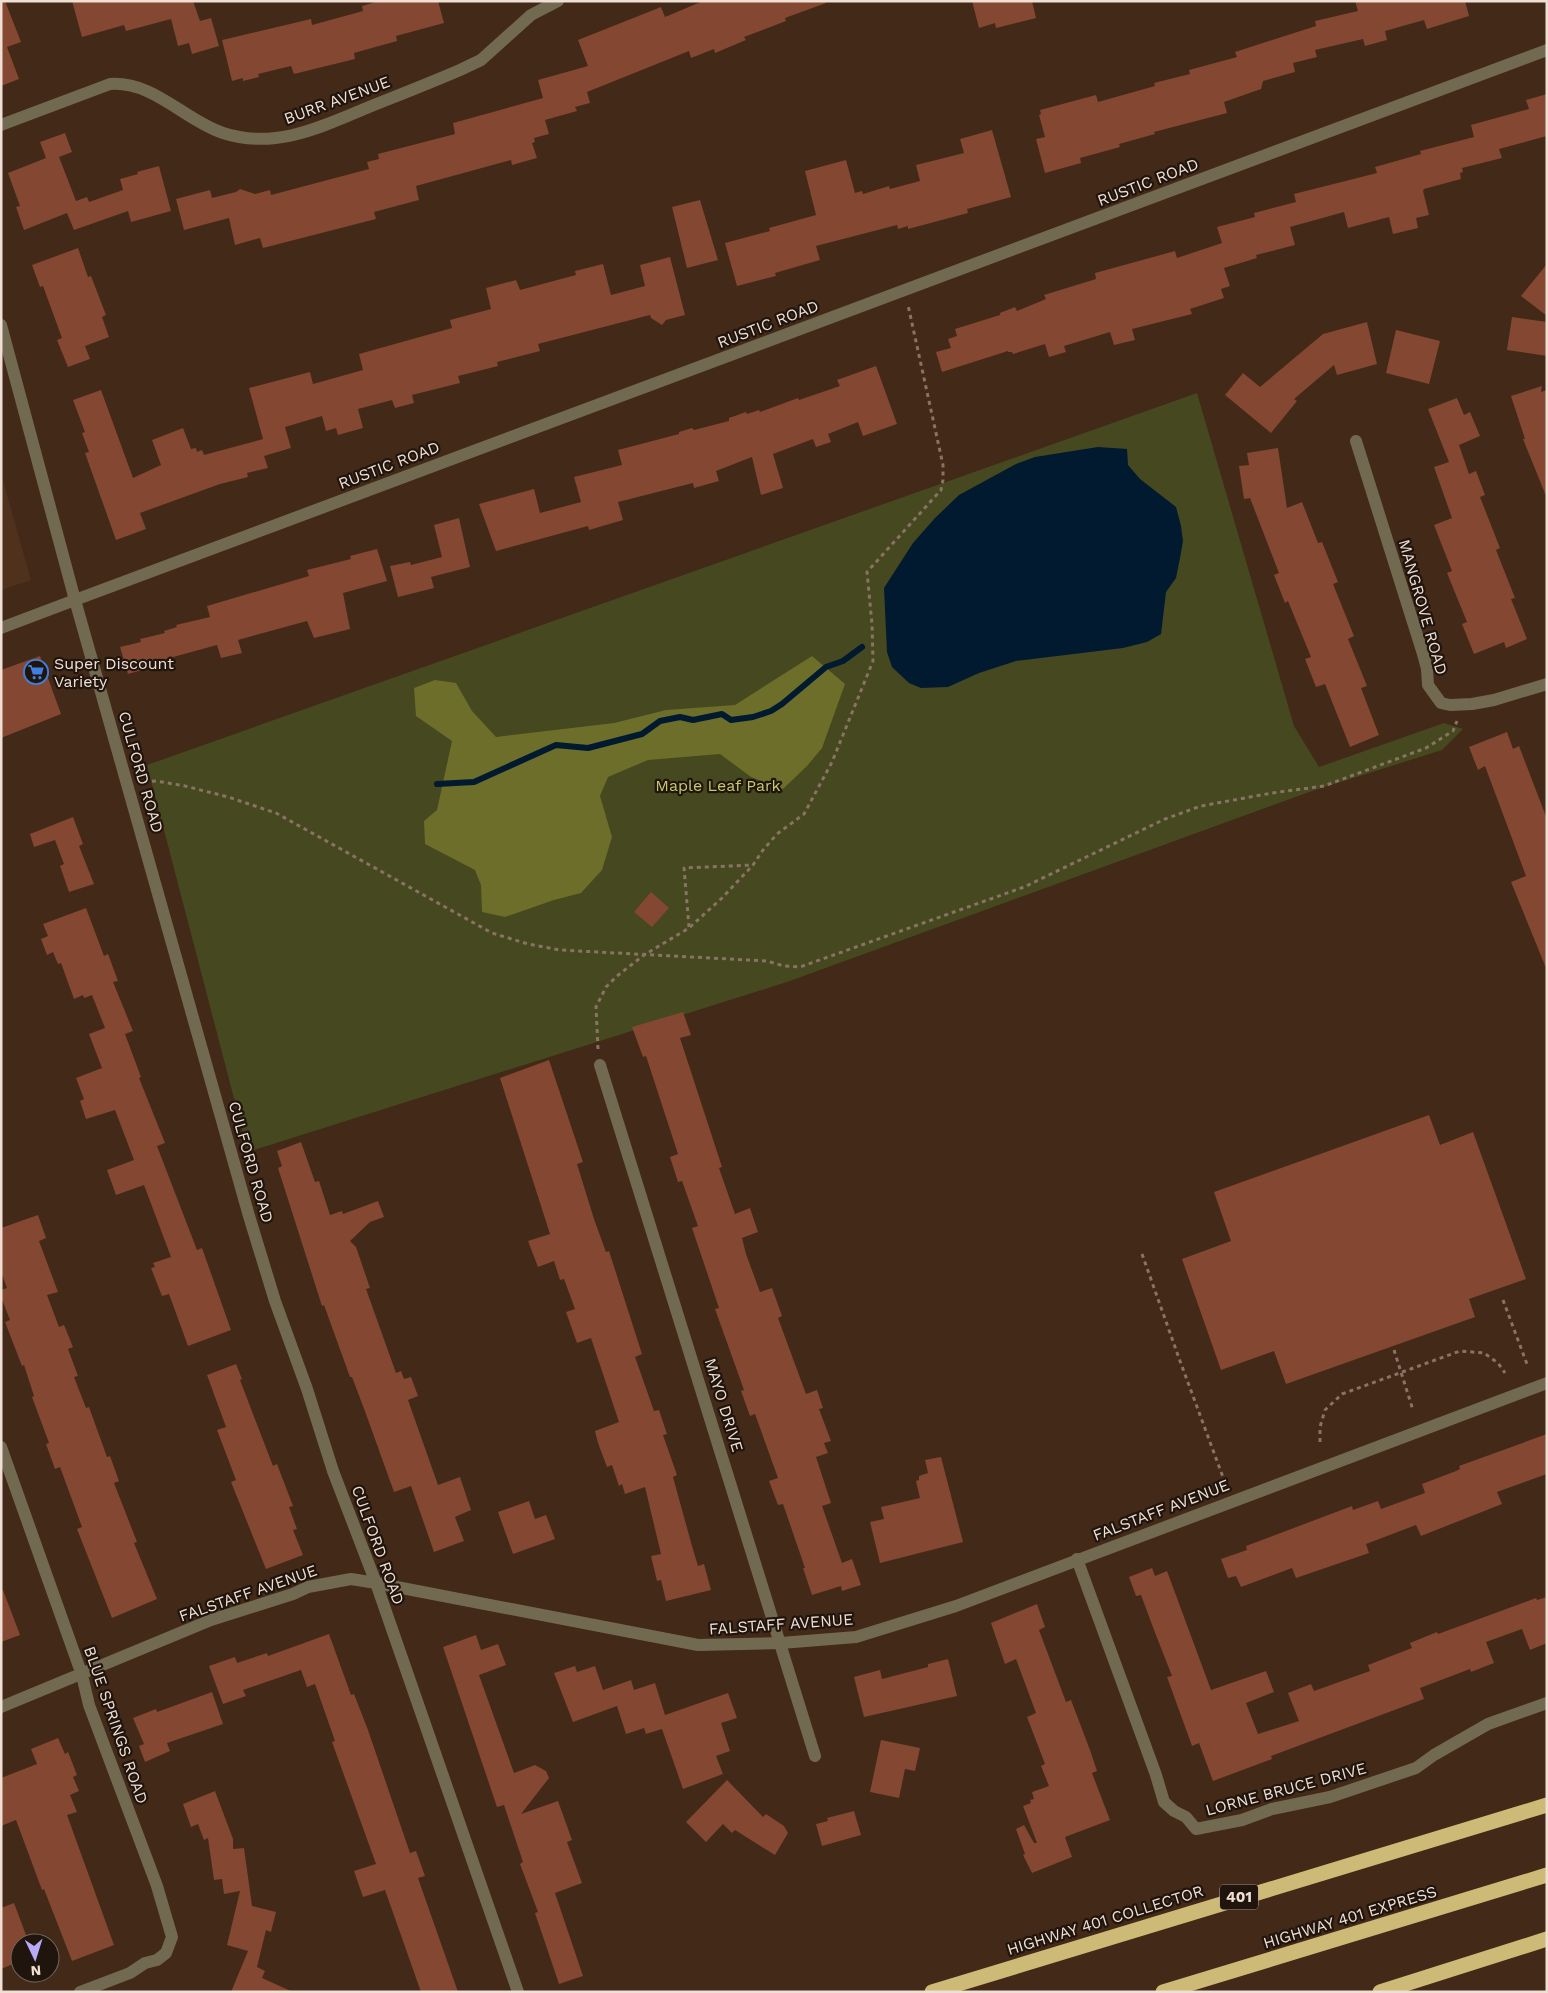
<svg xmlns="http://www.w3.org/2000/svg" width="1548" height="1993" font-family="'Work Sans',sans-serif">
  <style>
    .built { fill: #50311b }
    .green { fill: #46481f }
    .forest { fill: #6c6e2a }
    .water { fill: #011a30 }
    .lines { fill: none; stroke-linecap: round; stroke-linejoin: round }
    .stream { stroke: #011a30; stroke-width: 6 }
    .building { fill: #844731 }
    .path { stroke: #897365; stroke-width: 3; stroke-dasharray: 4 4; stroke-linecap: butt }
    .minor { stroke: #726a50; stroke-width: 12 }
    .tertiary { stroke: #726a50; stroke-width: 12 }
    .motorway { stroke: #cdba76; stroke-width: 15 }
    .labels { text-anchor: middle; dominant-baseline: central; stroke-width: 4.5; stroke-linejoin: round; paint-order: stroke }
    .shield { fill: #20150d; stroke: #b2a299; stroke-width: 1 }
    .shield-label { font-size: 15px; font-weight: bold; fill: #f0dfd5 }
    .street-label { font-size: 16px; fill: #f0dfd5; stroke: #20150d }
    .poi-label { font-size: 16px; fill: #f0dfd5; stroke: #20150d; text-anchor: start }
    .park-label { font-size: 16px; fill: #c6cb6a; stroke: #20150d }
  </style>
  <rect width="100%" height="100%" fill="#422918"/>
  <polygon class="built" points="1,473 31,580 1,590"/>
  <polygon class="green" points="1197,393 1294,726 1319,767 1444,723 1463,729 1442,750 1312,791 787,982 248,1152 147,765"/>
  <polygon class="forest" points="812,656 845,684 822,748 807,766 783,789 751,777 720,754 648,760 608,777 600,796 612,837 602,870 581,893 554,900 505,917 482,912 481,885 475,870 425,844 424,821 437,810 452,741 416,716 414,688 435,680 456,683 472,711 496,737 614,723 666,710 735,705"/>
  <polygon class="water" points="1098,447 1127,449 1128,465 1140,479 1176,507 1181,526 1183,541 1180,558 1176,578 1166,592 1161,634 1147,642 1123,648 1016,661 979,673 948,687 921,688 909,683 892,667 887,652 884,588 913,543 935,518 959,495 1016,464 1035,457"/>
  <g class="lines">
    <polyline class="stream" points="437,784 474,782 556,745 588,748 642,734 660,721 680,717 693,720 722,714 731,720 753,717 771,711 782,704 826,667 843,661 862,647"/>
  </g>
  <g class="building">
    <polygon points="1,1 5,1 21,42 7,47 19,79 1,86"/>
    <polygon points="72,1 193,1 200,21 211,18 219,46 192,54 189,43 178,46 171,19 126,31 124,25 82,37"/>
    <polygon points="379,1 438,1 444,23 396,36 397,41 354,53 355,59 294,74 291,66 258,74 259,77 243,81 243,78 232,81 222,40 311,19 312,25 363,11 362,6"/>
    <polygon points="703,1 826,1 826,3 785,18 786,21 744,37 746,40 715,53 714,49 691,58 689,51 587,92 590,103 575,107 577,111 545,120 549,134 534,138 535,142 532,143 537,158 512,165 511,160 416,186 419,200 374,212 376,219 263,248 260,238 235,245 229,218 184,230 176,199 210,190 212,198 236,192 240,189 255,194 270,190 271,195 369,169 367,162 379,159 378,154 455,134 453,123 543,98 538,80 588,66 578,40 661,7 665,17"/>
    <polygon points="972,1 1032,1 1036,18 996,28 995,23 979,28"/>
    <polygon points="1355,1 1465,1 1469,16 1427,29 1424,20 1385,31 1387,40 1365,46 1363,39 1315,50 1317,57 1293,63 1295,72 1263,81 1261,89 1224,102 1227,113 1154,132 1155,134 1119,144 1120,147 1080,158 1081,163 1045,173 1036,139 1045,137 1039,115 1041,114 1040,110 1096,95 1098,102 1155,86 1154,83 1190,74 1189,70 1237,57 1235,52 1316,26 1315,21 1358,11"/>
    <polygon points="1547,94 1547,136 1499,149 1502,158 1462,168 1463,172 1460,173 1461,179 1424,189 1423,191 1429,215 1416,218 1418,228 1393,234 1389,217 1348,228 1344,212 1290,227 1295,245 1256,255 1257,258 1224,268 1230,286 1221,289 1224,298 1190,309 1192,314 1132,329 1135,340 1114,345 1110,332 1064,346 1066,352 1049,357 1045,344 1013,354 1012,352 1008,352 1008,351 942,372 936,352 951,348 948,339 957,336 955,329 1000,315 1000,313 1015,307 1017,311 1046,299 1044,295 1096,279 1095,273 1175,251 1177,258 1222,243 1217,227 1255,217 1254,213 1296,202 1294,194 1377,173 1375,167 1421,154 1420,151 1474,137 1471,125 1529,109 1526,100"/>
    <polygon points="992,130 1011,197 967,209 968,213 908,229 908,226 898,229 897,225 816,246 820,260 775,273 776,276 737,286 725,243 770,231 769,228 816,215 805,171 846,160 855,193 862,191 863,194 889,186 890,189 920,181 916,165 964,153 960,139"/>
    <polygon points="65,133 72,152 59,157 76,201 87,197 89,202 123,190 120,179 138,174 137,172 159,166 171,211 131,222 128,211 74,230 67,213 24,230 16,207 20,206 8,173 46,158 40,142"/>
    <polygon points="700,200 718,260 687,268 672,207"/>
    <polygon points="78,248 88,277 91,276 106,315 102,317 109,337 85,346 90,359 68,367 57,340 62,338 43,286 40,287 32,265"/>
    <polygon points="670,257 685,315 666,320 662,325 651,318 650,315 538,344 540,351 497,362 498,366 458,376 460,383 412,395 414,403 395,408 392,400 358,409 363,428 338,435 336,428 326,431 322,416 285,427 291,448 264,456 268,468 247,473 248,477 220,484 140,513 146,529 116,540 85,453 89,452 82,433 85,432 73,400 101,390 133,478 161,465 152,440 183,428 191,449 196,448 197,452 202,450 204,455 263,439 249,388 310,372 313,384 363,370 359,354 452,328 450,320 491,309 486,288 516,280 520,290 576,275 575,271 603,264 611,295 645,286 640,265"/>
    <polygon points="1547,264 1547,316 1521,296"/>
    <polygon points="1512,317 1547,322 1547,356 1507,350"/>
    <polygon points="1367,322 1377,364 1337,375 1334,365 1294,399 1297,401 1271,433 1225,395 1243,373 1260,387 1323,334"/>
    <polygon points="1396,330 1440,341 1429,384 1386,373"/>
    <polygon points="876,366 897,424 863,436 858,422 828,434 831,442 816,447 813,439 773,454 783,488 761,495 752,457 716,471 719,481 694,488 693,483 618,502 623,520 589,530 588,526 496,551 479,504 534,489 540,513 581,502 574,477 622,465 618,450 679,434 679,432 692,428 694,430 729,421 729,418 746,412 747,414 759,410 760,412 798,398 799,400 840,386 837,380"/>
    <polygon points="1542,386 1541,392 1547,390 1546,496 1523,439 1525,439 1511,396"/>
    <polygon points="1457,398 1464,415 1470,412 1480,436 1459,445 1469,474 1476,471 1485,495 1480,497 1500,548 1496,550 1515,598 1511,599 1527,639 1506,648 1504,642 1474,654 1462,624 1467,622 1447,573 1452,571 1434,525 1452,518 1434,467 1449,462 1428,409"/>
    <polygon points="1278,448 1287,508 1302,502 1318,543 1322,542 1338,582 1333,584 1354,636 1348,639 1367,686 1361,688 1379,735 1350,747 1325,684 1316,687 1305,659 1311,657 1288,601 1285,603 1274,575 1279,573 1250,498 1244,499 1239,466 1249,465 1247,453"/>
    <polygon points="459,518 470,567 431,577 434,588 398,597 390,566 410,562 411,565 442,557 434,525"/>
    <polygon points="377,549 387,581 343,593 350,629 314,638 307,621 238,640 242,653 221,658 217,645 166,659 167,663 128,674 120,647 141,642 140,639 165,633 164,631 177,627 176,625 210,617 207,606 309,576 307,570 351,559 350,556"/>
    <polygon points="40,656 61,714 1,738 1,670"/>
    <polygon points="1507,732 1513,749 1519,746 1547,819 1546,968 1511,882 1526,876 1485,766 1478,770 1469,747"/>
    <polygon points="73,817 83,844 79,846 94,884 69,892 60,866 64,864 55,840 34,847 30,834"/>
    <polygon points="651,892 669,908 652,927 634,912"/>
    <polygon points="86,908 104,956 108,954 118,981 113,982 133,1031 125,1034 141,1077 139,1078 165,1143 157,1146 197,1250 202,1248 231,1330 188,1346 169,1294 162,1296 151,1268 155,1267 153,1263 171,1257 144,1185 116,1195 107,1170 134,1160 115,1110 86,1119 80,1101 84,1099 76,1078 102,1068 89,1034 105,1028 92,995 84,998 83,995 74,999 61,963 58,964 53,952 47,955 41,939 48,936 43,924"/>
    <polygon points="683,1012 691,1035 680,1038 722,1167 719,1168 735,1214 750,1208 758,1232 742,1238 746,1254 760,1292 772,1288 782,1316 778,1318 806,1394 817,1390 823,1408 819,1409 831,1441 824,1443 828,1453 816,1457 831,1503 822,1506 842,1563 852,1559 861,1585 842,1591 841,1586 812,1595 803,1568 805,1568 783,1504 778,1505 769,1481 778,1478 755,1414 750,1416 741,1391 744,1390 715,1309 719,1308 692,1228 698,1226 682,1181 678,1182 670,1157 678,1154 646,1056 643,1057 632,1027"/>
    <polygon points="549,1060 583,1162 577,1164 594,1219 606,1252 609,1251 642,1354 635,1357 654,1411 659,1410 667,1434 663,1435 677,1475 673,1477 692,1546 698,1566 704,1564 711,1590 666,1601 661,1580 657,1581 651,1556 661,1554 645,1487 625,1494 622,1484 619,1486 612,1465 607,1467 598,1443 595,1431 619,1422 591,1338 577,1343 566,1312 575,1309 564,1279 560,1280 554,1261 538,1267 528,1241 550,1234 500,1078"/>
    <polygon points="1429,1115 1440,1145 1473,1132 1526,1279 1469,1299 1475,1317 1286,1384 1274,1351 1221,1370 1182,1259 1231,1241 1214,1192"/>
    <polygon points="301,1142 315,1182 319,1181 330,1215 342,1211 343,1214 378,1201 384,1217 370,1222 350,1241 356,1247 370,1288 366,1289 396,1373 401,1371 404,1379 411,1377 418,1396 408,1400 438,1485 460,1477 471,1510 455,1517 464,1541 434,1552 411,1486 394,1492 366,1414 352,1377 350,1377 324,1305 322,1306 278,1168 282,1166 277,1151"/>
    <polygon points="38,1215 46,1238 39,1241 58,1292 47,1295 59,1327 64,1325 73,1347 68,1349 78,1376 74,1377 86,1408 89,1407 107,1457 110,1456 119,1481 114,1483 137,1542 134,1543 157,1599 112,1618 77,1529 82,1527 60,1467 55,1469 46,1444 49,1443 32,1397 34,1396 24,1365 22,1366 5,1322 10,1320 1,1297 1,1290 7,1288 1,1272 1,1228"/>
    <polygon points="236,1364 242,1379 240,1380 273,1466 277,1464 293,1506 289,1507 297,1529 293,1530 303,1555 266,1569 231,1482 236,1480 217,1430 226,1427 207,1375"/>
    <polygon points="1547,1434 1547,1474 1497,1492 1502,1504 1421,1536 1416,1525 1366,1544 1369,1553 1296,1578 1292,1568 1241,1587 1236,1576 1228,1578 1221,1559 1247,1550 1246,1546 1352,1506 1353,1510 1378,1501 1381,1509 1425,1493 1422,1484 1456,1471 1460,1469 1459,1466"/>
    <polygon points="941,1457 963,1542 880,1563 870,1522 884,1519 881,1507 920,1498 916,1481 919,1480 919,1476 928,1473 925,1460"/>
    <polygon points="529,1501 535,1519 546,1515 555,1539 513,1554 498,1512"/>
    <polygon points="1152,1568 1155,1576 1167,1571 1211,1690 1266,1671 1274,1692 1246,1703 1258,1734 1299,1721 1288,1693 1311,1684 1314,1691 1370,1671 1368,1665 1412,1648 1410,1643 1437,1632 1438,1634 1536,1598 1537,1600 1547,1597 1547,1643 1530,1650 1522,1629 1486,1642 1494,1663 1471,1672 1470,1669 1420,1688 1424,1699 1271,1756 1272,1759 1213,1781 1199,1743 1192,1746 1167,1677 1172,1676 1154,1630 1141,1595 1136,1596 1129,1577"/>
    <polygon points="3,1590 20,1635 1,1642 1,1591"/>
    <polygon points="1037,1604 1045,1627 1039,1630 1066,1702 1071,1700 1090,1750 1097,1771 1092,1773 1110,1820 1065,1837 1072,1857 1032,1873 1023,1855 1025,1854 1016,1829 1024,1825 1034,1843 1037,1843 1023,1806 1031,1803 1030,1800 1034,1799 1032,1792 1049,1786 1041,1766 1045,1764 1027,1717 1036,1713 1016,1659 1005,1664 991,1623"/>
    <polygon points="329,1634 351,1695 354,1694 368,1730 410,1853 416,1851 425,1876 418,1878 458,1992 421,1992 385,1890 363,1897 354,1871 376,1864 332,1742 335,1741 315,1684 307,1687 301,1670 243,1690 246,1696 223,1704 209,1666 235,1657 237,1663 267,1653 268,1656"/>
    <polygon points="476,1635 481,1650 498,1644 506,1665 479,1675 514,1773 535,1765 546,1771 549,1778 521,1814 558,1801 572,1840 567,1842 582,1883 555,1893 583,1976 559,1984 535,1913 538,1912 520,1864 523,1862 504,1805 497,1807 443,1647"/>
    <polygon points="948,1659 957,1696 864,1717 854,1677 880,1670 882,1679 928,1667 928,1664"/>
    <polygon points="575,1666 577,1672 595,1666 603,1690 631,1680 634,1690 655,1683 665,1715 728,1693 737,1718 721,1723 730,1751 716,1756 723,1774 683,1789 662,1729 646,1734 644,1728 626,1734 617,1706 573,1722 554,1673"/>
    <polygon points="212,1692 223,1724 167,1743 170,1751 145,1762 139,1746 144,1744 133,1718 156,1709 157,1712"/>
    <polygon points="58,1738 65,1754 68,1752 77,1775 73,1777 79,1791 70,1795 77,1812 67,1815 114,1945 72,1961 44,1889 42,1890 16,1820 1,1826 1,1778 37,1764 31,1749"/>
    <polygon points="881,1740 920,1748 915,1771 905,1769 899,1798 870,1792"/>
    <polygon points="727,1780 763,1817 766,1814 784,1826 788,1833 775,1855 735,1830 732,1833 723,1824 706,1842 686,1822"/>
    <polygon points="215,1791 233,1839 233,1849 244,1848 252,1906 276,1912 271,1932 266,1930 257,1967 265,1971 262,1978 293,1992 231,1992 248,1951 227,1945 240,1891 224,1894 222,1879 214,1880 208,1838 204,1840 198,1824 191,1827 183,1804"/>
    <polygon points="854,1811 861,1835 822,1846 816,1824 828,1821 827,1818"/>
    <polygon points="14,1903 29,1943 20,1943 20,1961 1,1969 1,1908"/>
  </g>
  <g class="lines">
    <g class="path">
      <polyline points="144,782 156,781 185,786 228,797 276,813 492,933 528,944 560,950 767,961 784,966 800,967 1024,887 1165,819 1201,806 1272,793 1324,786 1426,748 1453,731 1457,721"/>
      <polyline points="689,927 684,868 753,865"/>
      <polyline points="598,1049 596,1007 606,987 617,976 644,955 689,928 722,898 753,865 763,850 777,834 804,814 832,762 873,661 872,624 867,572 941,490 943,480 943,465 908,305"/>
      <polyline points="1142,1254 1180,1361 1224,1480"/>
      <polyline points="1503,1300 1527,1364"/>
      <polyline points="1394,1350 1413,1410"/>
      <polyline points="1320,1442 1320,1427 1325,1410 1342,1394 1460,1351 1484,1353 1498,1363 1505,1373"/>
    </g>
    <g class="minor">
      <path d="M 1,125 L 110,84 C 154,81 184,120 223,133 C 275,150 321,127 369,107 C 399,95 430,83 460,70 L 481,60 L 531,15 L 558,1"/>
      <polyline points="1356,441 1423,654 1427,669 1428,685 1441,703 1450,705 1472,704 1494,700 1547,684"/>
      <polyline points="75,600 1547,50"/>
      <polyline points="600,1065 815,1756"/>
      <polyline points="1,1447 82,1675 89,1705 157,1886 172,1937 166,1953 157,1960 145,1963 130,1973 80,1992"/>
      <polyline points="1077,1559 1156,1775 1164,1802 1174,1811 1186,1817 1196,1829 1242,1820 1272,1809 1330,1797 1416,1768 1434,1755 1488,1724 1547,1703"/>
      <polyline points="1,1707 211,1620 293,1594 308,1587 351,1579 376,1583 518,1992"/>
    </g>
    <g class="tertiary">
      <polyline points="1,325 75,600 249,1216 275,1301 307,1389 333,1471 376,1583 698,1645 781,1643 856,1637 956,1606 1547,1383"/>
      <polyline points="1,628 75,600"/>
    </g>
    <g class="motorway">
      <polyline points="932,1992 1547,1805"/>
      <polyline points="1163,1992 1547,1875"/>
      <polyline points="1380,1992 1547,1939"/>
    </g>
  </g>
  <defs>
    <symbol id="supermarket-ring" viewBox="-11 -11 22 22"><circle r="9.5" fill="#20150d" stroke="#3f7fe0" stroke-width="1.5"/><path d="M-6-5.5h2.5l.6 2H6L4.5 2H-2.5L-4.4-4H-6ZM-1.5 3.2a1.3 1.3 0 1 0 .1 0ZM3 3.2a1.3 1.3 0 1 0 .1 0Z" fill="#3f7fe0"/></symbol>
  </defs>
  <g fill-rule="evenodd">
    <use href="#supermarket-ring" x="22" y="658" width="28" height="28"/>
  </g>
  <g class="labels">
    <rect class="shield" x="1220" y="1884.5" width="38" height="25" rx="4"/>
    <g class="shield-label">
      <text x="1239" y="1897">401</text>
    </g>
    <g class="street-label">
      <text transform="translate(337 100) rotate(-20)">BURR AVENUE</text>
      <text transform="translate(1148 182) rotate(-21)">RUSTIC ROAD</text>
      <text transform="translate(768 324) rotate(-21)">RUSTIC ROAD</text>
      <text transform="translate(389 465) rotate(-21)">RUSTIC ROAD</text>
      <text transform="translate(1423 607) rotate(74)">MANGROVE ROAD</text>
      <text transform="translate(141 772) rotate(74)">CULFORD ROAD</text>
      <text transform="translate(251 1162) rotate(74)">CULFORD ROAD</text>
      <text transform="translate(724 1405) rotate(73)">MAYO DRIVE</text>
      <text transform="translate(1161 1510) rotate(-21)">FALSTAFF AVENUE</text>
      <text transform="translate(378 1545) rotate(70)">CULFORD ROAD</text>
      <text transform="translate(248 1593) rotate(-19)">FALSTAFF AVENUE</text>
      <text transform="translate(781 1624) rotate(-4)">FALSTAFF AVENUE</text>
      <text transform="translate(116 1725) rotate(71)">BLUE SPRINGS ROAD</text>
      <text transform="translate(1286 1789) rotate(-15)">LORNE BRUCE DRIVE</text>
      <text transform="translate(1350 1917) rotate(-17)">HIGHWAY 401 EXPRESS</text>
      <text transform="translate(1105 1920) rotate(-17)">HIGHWAY 401 COLLECTOR</text>
    </g>
    <g class="poi-label">
      <text x="54" y="663">Super Discount<tspan x="54" dy="18">Variety</tspan></text>
    </g>
    <g class="park-label">
      <text x="718" y="785">Maple Leaf Park</text>
    </g>
  </g>
  <rect width="1548" height="1993" fill="none" stroke="#f0dfd5" stroke-width="5"/>
  <g transform="translate(35 1958) rotate(176)"><circle r="24" fill="#20150d" stroke="#73665d"/>
  <path d="M0-4L9 19L0 12L-9 19Z" fill="#b9aaf7"/>
  <text y="-8" font-size="14" font-weight="bold" text-anchor="middle" fill="#f0dfd5">N</text>
  </g>
</svg>
